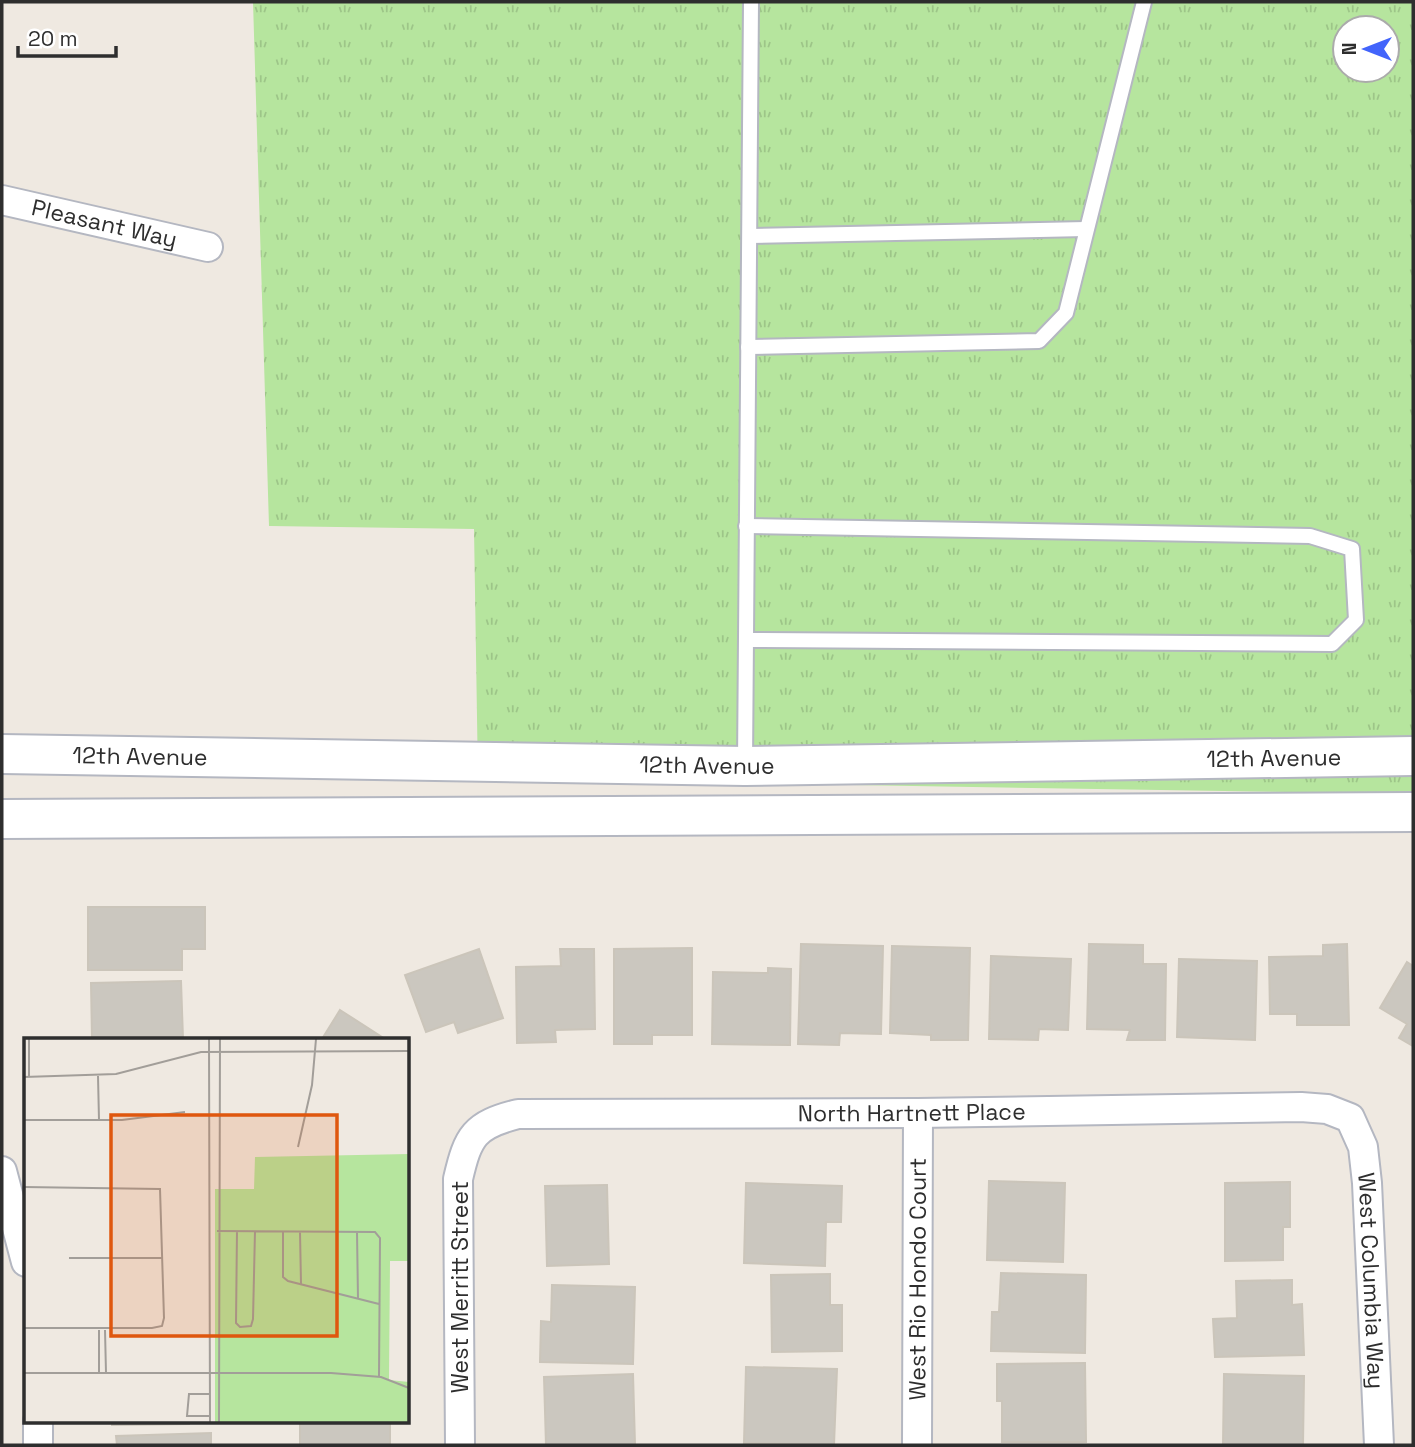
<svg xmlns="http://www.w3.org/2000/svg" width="1415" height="1447" font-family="'Space Grotesk',sans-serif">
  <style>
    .grass { fill: url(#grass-tufts); fill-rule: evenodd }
    .building { fill: #cbc7bf; stroke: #cbc5ba; stroke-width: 2 }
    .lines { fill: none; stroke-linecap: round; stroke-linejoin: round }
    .lane-casing { stroke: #b4b7c1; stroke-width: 18 }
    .street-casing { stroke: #b4b7c1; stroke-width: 32 }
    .secondary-casing { stroke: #b4b7c1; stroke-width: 42 }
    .lane { stroke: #fff; stroke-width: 14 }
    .street { stroke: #fff; stroke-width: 28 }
    .secondary { stroke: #fff; stroke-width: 38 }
    .labels { text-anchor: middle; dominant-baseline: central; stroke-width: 7; stroke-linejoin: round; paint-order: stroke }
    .street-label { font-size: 23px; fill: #2e2e2e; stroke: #fff }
    .inset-road { fill: none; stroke: #a29e99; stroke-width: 2 }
    .view { fill: #df570e; fill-opacity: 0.15; stroke: #df570e; stroke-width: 3.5 }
    .inset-edge { fill: none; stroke: #2e2e2e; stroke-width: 3.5 }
  </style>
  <defs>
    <pattern id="grass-tufts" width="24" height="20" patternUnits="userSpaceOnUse" patternTransform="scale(1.75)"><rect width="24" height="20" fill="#b6e59e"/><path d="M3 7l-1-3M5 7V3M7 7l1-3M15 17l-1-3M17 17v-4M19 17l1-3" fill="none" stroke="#9dc588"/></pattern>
  </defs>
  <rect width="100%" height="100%" fill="#efe9e1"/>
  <path class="grass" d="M 253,2 L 1413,2 L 1413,794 L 478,779 L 474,529 L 269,526 ZM 1345,28 L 1387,28 L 1387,70 L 1345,70 Z"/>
  <g class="building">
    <polygon points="88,907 205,907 205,949 182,949 182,970 88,970"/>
    <polygon points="801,944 883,946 881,1034 840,1033 839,1045 798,1044"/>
    <polygon points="1089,944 1143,945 1143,964 1166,964 1165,1040 1127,1040 1130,1030 1087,1029"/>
    <polygon points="1347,944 1349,1025 1297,1025 1297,1014 1270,1014 1269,957 1323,956 1323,945"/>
    <polygon points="892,946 970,948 968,1040 931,1040 931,1035 890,1033"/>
    <polygon points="692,948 692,1035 652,1035 652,1044 614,1044 614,949"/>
    <polygon points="479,949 503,1018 458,1033 454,1022 426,1032 405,975"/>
    <polygon points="560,949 594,949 595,1029 555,1030 556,1042 517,1043 516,967 561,966"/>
    <polygon points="991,956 1071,959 1068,1030 1039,1029 1038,1040 989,1039"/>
    <polygon points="1179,959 1257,961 1255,1040 1177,1037"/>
    <polygon points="1407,962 1413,966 1413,1046 1399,1038 1407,1024 1380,1008"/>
    <polygon points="768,968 791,969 790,1045 712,1044 713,972 768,973"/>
    <polygon points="181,981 183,1039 92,1039 91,983"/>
    <polygon points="340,1010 385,1039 322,1039"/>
    <polygon points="989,1181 1065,1183 1063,1262 987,1260"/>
    <polygon points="1290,1182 1290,1227 1283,1227 1283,1260 1225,1261 1225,1183"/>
    <polygon points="746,1183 842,1186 841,1222 826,1222 825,1266 744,1263"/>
    <polygon points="607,1185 609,1264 547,1266 545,1186"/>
    <polygon points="1001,1273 1086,1275 1085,1353 991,1351 992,1312 999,1312"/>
    <polygon points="830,1274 830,1305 842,1305 842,1351 772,1352 771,1275"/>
    <polygon points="1292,1280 1292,1305 1302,1304 1304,1355 1215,1357 1213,1319 1237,1318 1236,1281"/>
    <polygon points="552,1285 635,1287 633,1364 540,1362 541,1321 551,1322"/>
    <polygon points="1085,1363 1086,1442 1002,1442 1002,1401 997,1401 997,1364"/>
    <polygon points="746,1367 837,1369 834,1445 744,1443"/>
    <polygon points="633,1374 635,1445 546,1445 544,1377"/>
    <polygon points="1224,1374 1304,1376 1303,1445 1223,1445"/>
    <polygon points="112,1421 189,1421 189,1424 112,1425"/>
    <polygon points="315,1421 390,1421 390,1445 300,1445 300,1424 315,1424"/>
    <polygon points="211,1433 211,1445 117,1445 116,1436"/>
  </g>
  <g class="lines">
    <defs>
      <g id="lane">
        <polyline points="750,236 1086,229"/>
        <polyline points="748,347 1039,341 1066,313 1144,2"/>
        <polyline points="746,640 1332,644 1356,620 1352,549 1310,536 746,526"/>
        <polyline points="745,764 751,2"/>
      </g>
      <g id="street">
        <path id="s1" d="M 2,200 L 208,247"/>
        <polyline points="2,1171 26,1262"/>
        <polyline points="38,1421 38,1445"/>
        <path id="s2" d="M 460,1445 L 458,1179 C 468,1136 474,1125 518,1114 L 918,1113 L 1301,1107 L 1327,1109 L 1350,1118 L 1363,1147 L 1367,1183 L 1379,1445"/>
        <path id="s3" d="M 917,1445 L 918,1113"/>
      </g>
      <g id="secondary">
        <path id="s4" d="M 2,754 L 745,766 L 1413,756"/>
        <polyline points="2,819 1413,812"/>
      </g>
    </defs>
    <use href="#lane" class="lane-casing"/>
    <use href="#street" class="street-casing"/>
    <use href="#secondary" class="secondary-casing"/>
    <use href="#lane" class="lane"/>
    <use href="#street" class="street"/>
    <use href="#secondary" class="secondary"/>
  </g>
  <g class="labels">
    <g class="street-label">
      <text stroke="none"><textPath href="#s1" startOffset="105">Pleasant Way</textPath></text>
      <text stroke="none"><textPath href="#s4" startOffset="138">12th Avenue</textPath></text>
      <text stroke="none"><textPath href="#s4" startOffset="1272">12th Avenue</textPath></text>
      <text stroke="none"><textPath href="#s4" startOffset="705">12th Avenue</textPath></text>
      <text stroke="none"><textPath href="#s2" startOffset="756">North Hartnett Place</textPath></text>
      <text stroke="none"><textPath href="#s3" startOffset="166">West Rio Hondo Court</textPath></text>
      <text stroke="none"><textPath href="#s2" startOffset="1362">West Columbia Way</textPath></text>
      <text transform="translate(460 1287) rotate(-90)">West Merritt Street</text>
    </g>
  </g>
  <g transform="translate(24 1038)">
    <rect width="385" height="385" fill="#efe9e1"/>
    <path d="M 385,116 L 385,223 L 366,223 L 365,342 L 385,344 L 385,384 L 191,384 L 191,151 L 230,151 L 231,119 Z" fill="#b6e59e"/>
    <path class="inset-road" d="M 185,1 L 186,384M 74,38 L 75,82M 0,39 L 92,36 L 177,14 L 385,13M 5,39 L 5,1M 0,82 L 98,82 L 161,74M 274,109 L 288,47 L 292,1M 0,149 L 136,151 L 140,280 L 138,288 L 128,290 L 0,290M 193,193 L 351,194 L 356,200 L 355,339M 213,193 L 212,285 L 216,289 L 227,288 L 229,281 L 231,193M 259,193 L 259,239 L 264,243 L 355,266M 276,194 L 277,246M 333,194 L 334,261M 45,220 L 139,220M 313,256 L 313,194M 75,292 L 75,335M 81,292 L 82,335M 0,335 L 307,335 L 357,339 L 385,350M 186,356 L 165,356 L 163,378 L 186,378M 195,384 L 196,1"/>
    <path class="view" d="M 87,77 L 313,77 L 313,298 L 87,298 Z"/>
    <rect width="385" height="385" class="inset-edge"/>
  </g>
  <rect width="1415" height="1447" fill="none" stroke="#2e2e2e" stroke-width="7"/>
  <g transform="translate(1366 49) rotate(270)"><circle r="33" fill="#ffffff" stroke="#ababab" stroke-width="2"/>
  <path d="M0-5L12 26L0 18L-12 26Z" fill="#4264fb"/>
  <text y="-10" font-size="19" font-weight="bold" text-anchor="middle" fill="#2e2e2e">N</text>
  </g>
  <path d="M18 46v10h98v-10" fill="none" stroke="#2e2e2e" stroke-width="3.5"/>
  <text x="28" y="46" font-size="21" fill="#2e2e2e" stroke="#ffffff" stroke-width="5" paint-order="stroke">20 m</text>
</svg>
